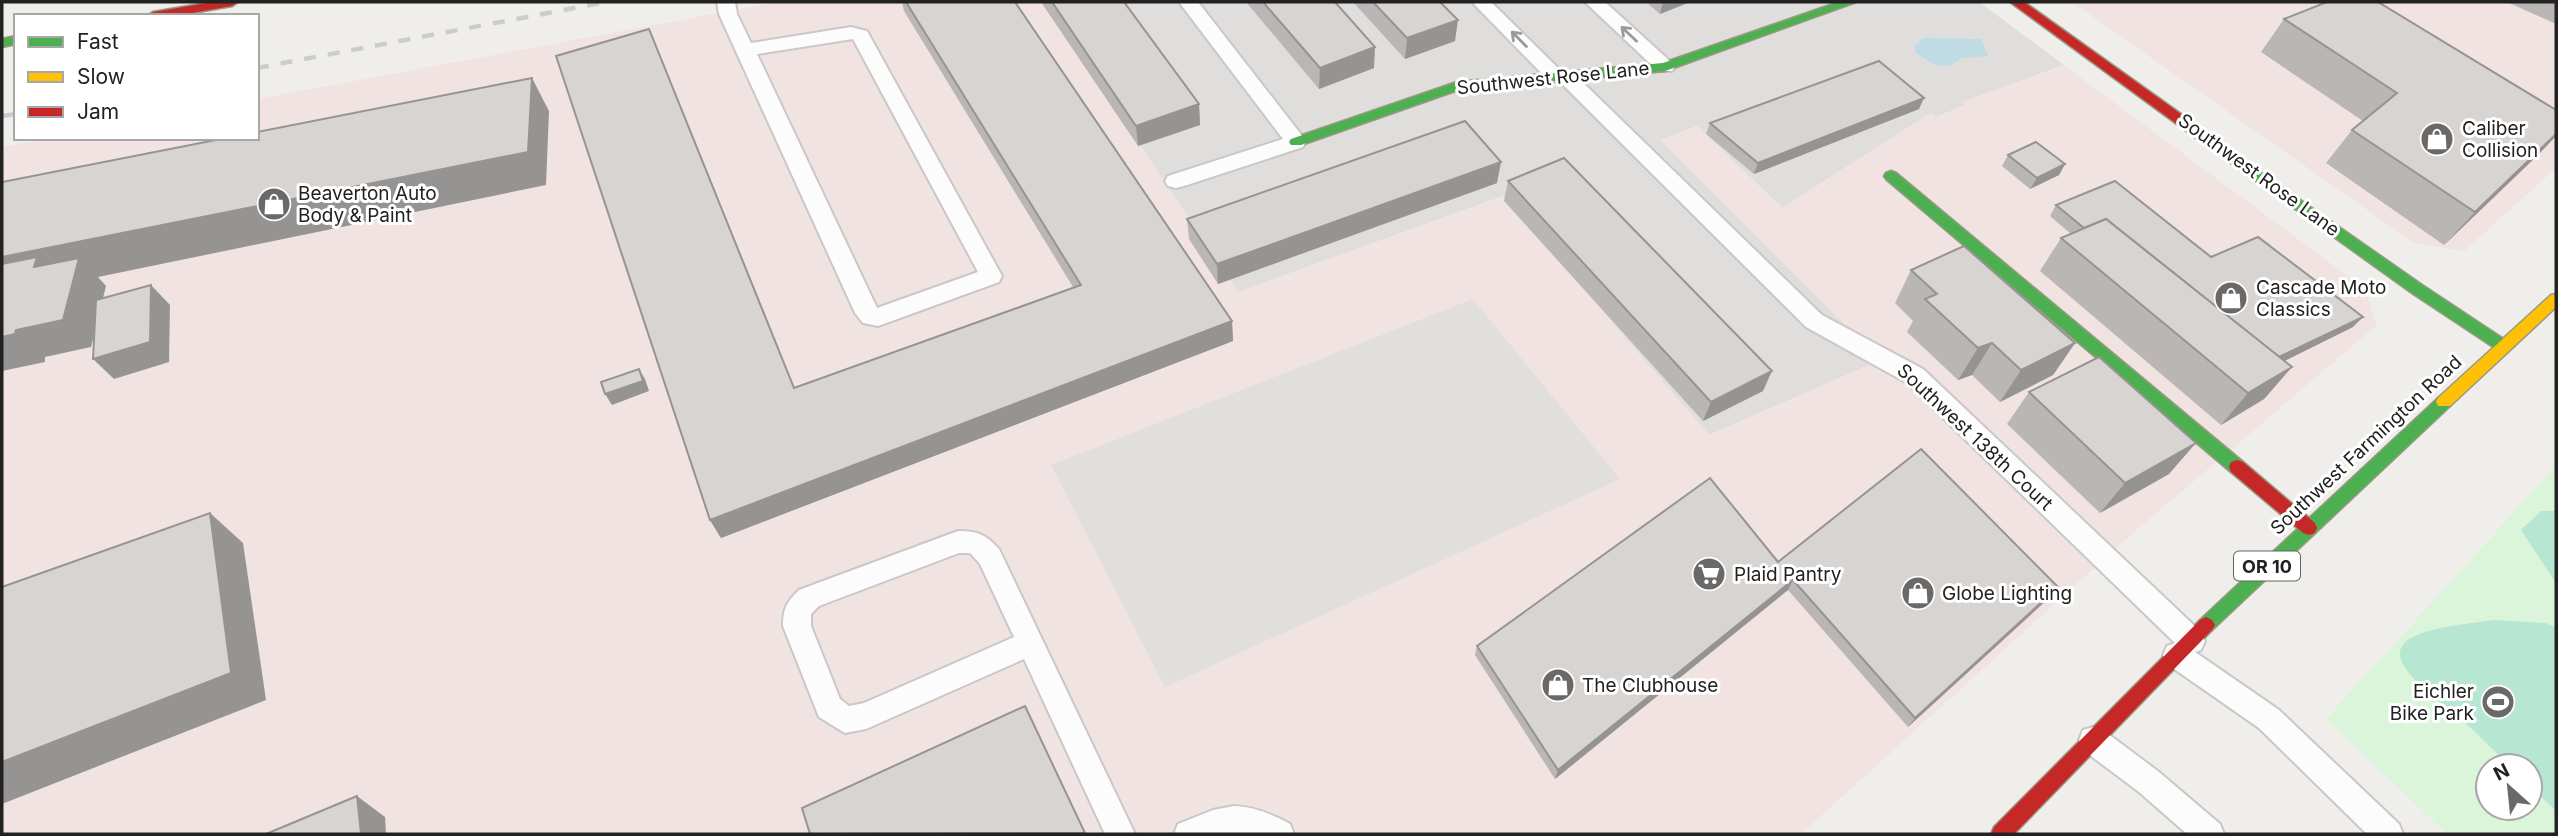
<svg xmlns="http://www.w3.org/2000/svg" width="2558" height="836" font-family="Inter,sans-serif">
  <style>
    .residential { fill: #dfdedc }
    .commercial { fill: #f1e3e1 }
    .park { fill: #daf5da; fill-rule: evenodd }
    .pitch { fill: #b7e6d2 }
    .parking { fill: #e0dfde }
    .water { fill: #bfdbe3 }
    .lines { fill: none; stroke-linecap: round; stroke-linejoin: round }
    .lane-casing { stroke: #c9c8c7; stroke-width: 4 }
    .fast-casing { stroke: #999a82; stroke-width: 3 }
    .slow-casing { stroke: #999a82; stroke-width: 3 }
    .jam-casing { stroke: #999a82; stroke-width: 3 }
    .lane { fill: #fdfcfc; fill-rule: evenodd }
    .fast { fill: #4caf50; fill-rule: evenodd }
    .slow { fill: #ffc107; fill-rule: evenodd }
    .jam { fill: #c62828; fill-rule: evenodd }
    .rail { stroke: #ccc; stroke-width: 4.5; stroke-dasharray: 12 12; stroke-linecap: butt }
    .wall { fill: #b9b6b5 }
    .shaded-wall { fill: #969493 }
    .building { fill: #d7d4d2; stroke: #969493; stroke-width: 2 }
    .oneway { stroke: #9a9a9a }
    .labels { text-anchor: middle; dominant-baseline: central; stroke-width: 6; stroke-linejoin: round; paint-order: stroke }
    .shield { fill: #fff; stroke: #646464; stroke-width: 2 }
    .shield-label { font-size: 18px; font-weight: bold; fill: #222 }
    .street-label { font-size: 19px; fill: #222; stroke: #fff }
    .poi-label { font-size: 19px; fill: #222; stroke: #fff; text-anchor: start }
  </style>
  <rect width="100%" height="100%" fill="#f0eeeb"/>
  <polygon class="residential" points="1045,2 1979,2 2064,65 1963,102 1966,105 1936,117 1931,113 1782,208 1697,126 1661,140 1881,360 1709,435 1503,196 1238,292"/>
  <g class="commercial">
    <polygon points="778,2 1045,2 1238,292 1503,196 1709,435 1880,360 1660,140 1697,126 1782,208 1931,113 1936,117 1965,106 1962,102 2064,65 2365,289 2377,325 2125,540 1801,834 2,834 2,147 50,138 257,138 257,99"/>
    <polygon points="2072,2 2556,2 2556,168 2464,251 2414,243"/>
  </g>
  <path class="park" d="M 2556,466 L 2556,834 L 2447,834 L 2326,719 ZM 2488,766 L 2530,766 L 2530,808 L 2488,808 Z"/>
  <g class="pitch">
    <polygon points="2541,511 2556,511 2556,583 2521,530"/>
    <path d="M 2493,620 L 2546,623 L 2556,627 L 2556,811 L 2530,786 L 2530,766 L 2510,766 C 2494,751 2479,735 2463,721 C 2450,708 2388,669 2402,646 C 2414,627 2472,624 2493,620 Z"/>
  </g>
  <polygon class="parking" points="1473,299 1620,479 1165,687 1051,465"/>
  <polygon class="water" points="1923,38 1981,39 1988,56 1962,58 1949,66 1935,65 1916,53 1915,46"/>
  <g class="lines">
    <defs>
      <g id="lane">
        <path d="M 717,2 L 735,2 L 737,14 L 751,43 L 851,27 L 867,31 L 1002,276 L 999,282 L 878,326 L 863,323 L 855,313 L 719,14 ZM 853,39 L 978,272 L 877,308 L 757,54 Z"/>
        <polygon points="1179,2 1198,2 1303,137 1306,142 1303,147 1184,186 1176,188 1168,186 1165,181 1168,176 1283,139"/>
        <polygon points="1472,2 1491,2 1562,72 1573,73 1822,315 1923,369 2201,632 2205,641 2201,650 2195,652 2279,710 2399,824 2403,834 2367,834 2259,728 2167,664 2163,655 2167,646 2175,643 1907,383 1806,327 1560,82 1549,81"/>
        <polygon points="1585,2 1605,2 1672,63 1675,67 1672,71 1658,71"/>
        <path d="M 958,531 C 978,531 985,534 999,549 L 1135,834 L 1105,834 L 1024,659 L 866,729 L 845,733 L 819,717 L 783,626 C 783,608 787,602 799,590 ZM 959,553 L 970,553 L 980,564 L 1014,637 L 864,703 L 849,706 L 840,699 L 811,626 L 811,614 L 819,606 Z"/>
        <polygon points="2093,727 2103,730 2159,772 2220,824 2224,834 2187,834 2139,792 2083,750 2079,740 2083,730"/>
        <path d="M 1234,806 C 1255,807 1272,814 1290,824 L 1294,834 L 1174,834 L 1178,824 L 1213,810 Z"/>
      </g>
      <g id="fast">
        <polygon points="1839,2 1856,2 1665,71 1458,90 1301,145 1291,145 1289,142 1291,139 1457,82 1663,63"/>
        <polygon points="16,36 16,44 2,47 2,39"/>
        <polygon points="2190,123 2422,285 2508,342 2511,346 2508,350 2498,350 2412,293 2185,130 2185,124"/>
        <polygon points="1891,171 1896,173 2243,462 2245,467 2243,472 2231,472 1886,179 1884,176 1886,173"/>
        <polygon points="2444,396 2450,398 2452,402 2450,406 2212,630 2206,633 2200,630 2197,625 2200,620 2438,398"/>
      </g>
      <polygon id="slow" points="2556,294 2556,307 2450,406 2438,406 2436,402 2438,398 2551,295"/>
      <g id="jam">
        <polygon points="213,2 238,2 232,6 175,16 147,16 153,12"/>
        <polygon points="2010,2 2024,2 2195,124 2195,130 2185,130"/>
        <polygon points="2237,460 2243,462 2315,523 2317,528 2315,533 2309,535 2303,533 2231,472 2229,467 2231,462"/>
        <polygon points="2206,617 2212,620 2215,625 2212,630 2014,834 1991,834 1994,827 2200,620"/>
      </g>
    </defs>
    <use href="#lane" class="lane-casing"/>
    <use href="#fast" class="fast-casing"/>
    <use href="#slow" class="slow-casing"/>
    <use href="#jam" class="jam-casing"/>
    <use href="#lane" class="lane"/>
    <use href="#fast" class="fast"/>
    <use href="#slow" class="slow"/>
    <use href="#jam" class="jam"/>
    <g class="rail">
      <polyline points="257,68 606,2"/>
      <polyline points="2,116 16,114"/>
    </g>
  </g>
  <g class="wall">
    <polygon points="902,2 1015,2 1232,321 1233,341 721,538 710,520 795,388 1073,287 904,11"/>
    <polygon points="1041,2 1124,2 1199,104 1200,125 1138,146"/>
    <polygon points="1246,2 1335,2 1374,68 1319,89"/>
    <polygon points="1353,2 1440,2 1455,41 1405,59"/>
    <polygon points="1646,2 1690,2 1660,14"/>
    <polygon points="2507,2 2556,2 2556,24"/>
    <polygon points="2284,19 2540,153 2444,245 2326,163 2352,130 2363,121 2261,52"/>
    <polygon points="1919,109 1754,174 1706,134 1710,123"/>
    <polygon points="2008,155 2065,164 2059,175 2030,189 2002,166"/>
    <polygon points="1508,181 1763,391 1703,421 1504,201"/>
    <polygon points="1497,183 1218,284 1189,239 1187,219"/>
    <polygon points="2056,205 2211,257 2353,327 2284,361 2292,367 2264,399 2221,425 2040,271 2061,238 2071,234 2050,216"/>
    <polygon points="1911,270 2075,343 2053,375 2000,402 1972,375 1958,380 1907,332 1913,321 1895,303"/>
    <polygon points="2029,392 2169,474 2100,513 2007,424"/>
    <polygon points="1778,562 2058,587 2050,597 1908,727 1788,590 1555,779 1475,655 1477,646"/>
  </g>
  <g class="shaded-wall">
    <polygon points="1663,2 1690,2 1660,14"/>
    <polygon points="1458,20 1455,41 1405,59 1407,38"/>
    <polygon points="1375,47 1374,68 1319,89 1320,68"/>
    <polygon points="532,78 549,111 546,185 98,277 106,286 91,347 45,357 45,362 2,371 2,337 16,330 2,297 2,257"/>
    <polygon points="1924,98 1919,109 1754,174 1758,163"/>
    <polygon points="1199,104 1200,125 1138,146 1136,126"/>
    <polygon points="2556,134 2556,136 2540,153 2444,245 2475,212"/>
    <polygon points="1501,162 1497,183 1218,284 1217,264"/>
    <polygon points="2065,164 2059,175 2030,189 2037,178"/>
    <polygon points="151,285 170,305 169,362 114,379 93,359"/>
    <polygon points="2363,317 2353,327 2246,380 2255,369"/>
    <polygon points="1232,321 1233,341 721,538 710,520"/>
    <polygon points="1992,343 1972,375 1958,380 1978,348"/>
    <polygon points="2075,343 2053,375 2000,402 2021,370"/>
    <polygon points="2292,367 2264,399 2221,425 2248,393"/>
    <polygon points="639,369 645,379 649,391 612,405 605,394"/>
    <polygon points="1772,371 1763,391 1703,421 1711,402"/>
    <polygon points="2196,443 2169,474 2100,513 2125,483"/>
    <polygon points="210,513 243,543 266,700 2,804 2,762"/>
    <polygon points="1793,580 1788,590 1555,779 1558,770"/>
    <polygon points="2058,587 2050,597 1908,727 1915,718"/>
    <polygon points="357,796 385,817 386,834 361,834"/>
  </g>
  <g class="building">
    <polygon points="906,2 1015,2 1232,321 710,520 556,56 649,29 794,388 1081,285"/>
    <polygon points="1052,2 1124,2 1199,104 1136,126"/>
    <polygon points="1263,2 1335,2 1375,47 1320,68"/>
    <polygon points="1373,2 1440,2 1458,20 1407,38"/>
    <polygon points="2327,2 2378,2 2556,110 2556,134 2475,212 2352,130 2397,93 2284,19"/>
    <polygon points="1879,61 1924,98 1758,163 1710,123"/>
    <polygon points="532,78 528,152 2,257 2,182 226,138 257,138 257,132"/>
    <polygon points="1465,121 1501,162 1217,264 1187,219"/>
    <polygon points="2036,142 2065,164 2037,178 2008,155"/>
    <polygon points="1564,158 1772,371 1711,402 1508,181"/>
    <polygon points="2115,181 2211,257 2258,237 2363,317 2279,357 2106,219 2084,228 2056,205"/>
    <polygon points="2106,219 2292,367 2248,393 2061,238"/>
    <polygon points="1964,246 2075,343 2021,370 1992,343 1978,348 1925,299 1937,294 1911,270"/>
    <polygon points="37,257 34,267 79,258 63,320 16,330 15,334 2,337 2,264"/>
    <polygon points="151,285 150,342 93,359 96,300"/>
    <polygon points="2099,357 2196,443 2125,483 2029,392"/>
    <polygon points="639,369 643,381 605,394 601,382"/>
    <polygon points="1921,449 2058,587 1915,718 1793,580 1558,770 1477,646 1710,478 1778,562"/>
    <polygon points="210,513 231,673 2,762 2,587"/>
    <polygon points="1025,706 1085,833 810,834 802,808"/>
    <polygon points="357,796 361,834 266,834"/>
  </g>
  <defs><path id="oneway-shaft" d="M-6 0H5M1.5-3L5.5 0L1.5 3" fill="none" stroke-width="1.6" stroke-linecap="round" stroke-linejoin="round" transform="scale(1.75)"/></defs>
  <g class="oneway">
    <use href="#oneway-shaft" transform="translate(1629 34) rotate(-137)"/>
    <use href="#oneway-shaft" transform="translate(1519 39) rotate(-135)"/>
  </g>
  <defs>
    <symbol id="shop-disc" viewBox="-11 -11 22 22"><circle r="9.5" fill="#6a6968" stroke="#fff"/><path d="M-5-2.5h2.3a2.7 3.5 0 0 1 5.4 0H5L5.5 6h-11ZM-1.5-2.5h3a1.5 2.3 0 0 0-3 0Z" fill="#fff"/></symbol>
    <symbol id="supermarket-disc" viewBox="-11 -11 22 22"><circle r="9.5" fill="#6a6968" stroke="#fff"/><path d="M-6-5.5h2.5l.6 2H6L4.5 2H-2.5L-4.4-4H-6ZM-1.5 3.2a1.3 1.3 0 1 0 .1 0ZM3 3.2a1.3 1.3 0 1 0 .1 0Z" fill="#fff"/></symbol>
    <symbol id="stadium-disc" viewBox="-11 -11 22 22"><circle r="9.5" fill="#6a6968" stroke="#fff"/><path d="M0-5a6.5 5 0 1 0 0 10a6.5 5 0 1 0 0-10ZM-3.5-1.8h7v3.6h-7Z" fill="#fff"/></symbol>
  </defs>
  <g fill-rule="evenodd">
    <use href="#shop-disc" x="2418" y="120" width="38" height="38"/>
    <use href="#shop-disc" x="255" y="185" width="38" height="38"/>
    <use href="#shop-disc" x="2212" y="279" width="38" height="38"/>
    <use href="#supermarket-disc" x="1690" y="555" width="38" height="38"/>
    <use href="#shop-disc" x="1899" y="574" width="38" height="38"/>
    <use href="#shop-disc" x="1539" y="666" width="38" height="38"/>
    <use href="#stadium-disc" x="2479" y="683" width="38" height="38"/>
  </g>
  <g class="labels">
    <rect class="shield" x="2234" y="551.5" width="66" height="29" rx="5"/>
    <g class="shield-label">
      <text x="2267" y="566">OR 10</text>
    </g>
    <g class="street-label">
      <text transform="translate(1553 78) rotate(-6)">Southwest Rose Lane</text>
      <text transform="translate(2259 175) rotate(36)">Southwest Rose Lane</text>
      <text transform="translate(1975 437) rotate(43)">Southwest 138th Court</text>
      <text transform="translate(2366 445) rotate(-43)">Southwest Farmington Road</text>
    </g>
    <g class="poi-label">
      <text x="2462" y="128">Caliber<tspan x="2462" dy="22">Collision</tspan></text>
      <text x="298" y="193">Beaverton Auto<tspan x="298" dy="22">Body &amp; Paint</tspan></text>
      <text x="2256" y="287">Cascade Moto<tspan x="2256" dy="22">Classics</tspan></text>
      <text x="1734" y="574">Plaid Pantry</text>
      <text x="1942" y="593">Globe Lighting</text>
      <text x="1582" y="685">The Clubhouse</text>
      <text x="2474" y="691" text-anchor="end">Eichler<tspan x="2474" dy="22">Bike Park</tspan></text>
    </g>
  </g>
  <rect width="2558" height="836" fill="none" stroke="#222222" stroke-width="7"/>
  <rect x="14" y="14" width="245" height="126" fill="#ffffff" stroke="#a7a7a7" stroke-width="2"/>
  <rect x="28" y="37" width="35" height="10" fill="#4caf50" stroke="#a7a7a7" stroke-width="2"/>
  <text x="77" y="49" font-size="21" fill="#222222">Fast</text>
  <rect x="28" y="72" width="35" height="10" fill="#ffc107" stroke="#a7a7a7" stroke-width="2"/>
  <text x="77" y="84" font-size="21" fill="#222222">Slow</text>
  <rect x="28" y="107" width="35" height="10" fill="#c62828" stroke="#a7a7a7" stroke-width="2"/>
  <text x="77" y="119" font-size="21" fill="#222222">Jam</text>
  <g transform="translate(2509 787) rotate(333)"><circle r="33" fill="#ffffff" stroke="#a7a7a7" stroke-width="2"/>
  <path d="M0-5L12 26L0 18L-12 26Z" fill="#6a6968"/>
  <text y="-10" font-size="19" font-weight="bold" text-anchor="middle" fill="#222222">N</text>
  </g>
</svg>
